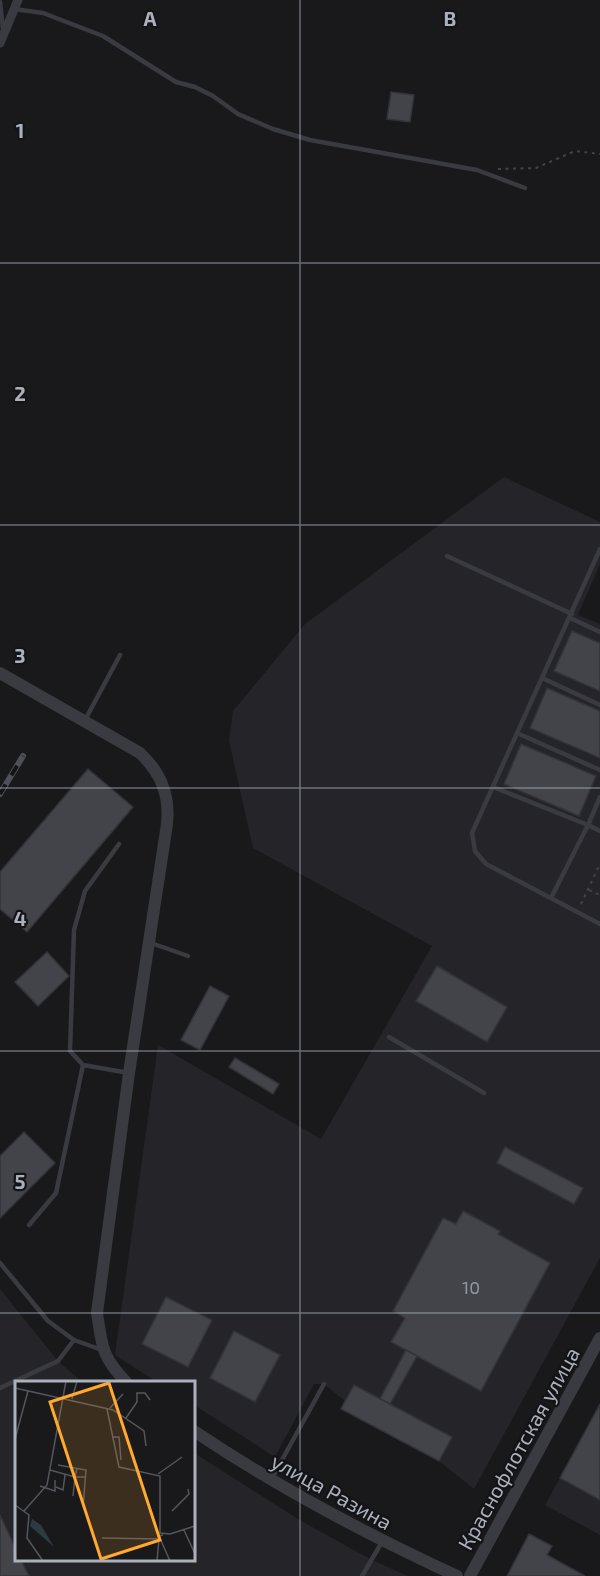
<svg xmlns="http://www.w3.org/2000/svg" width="600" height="1576" font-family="'Exo 2',sans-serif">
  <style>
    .built { fill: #252529 }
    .building { fill: #434449; stroke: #333338; stroke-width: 1.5 }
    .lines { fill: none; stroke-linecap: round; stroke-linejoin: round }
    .path { stroke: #404348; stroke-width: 2; stroke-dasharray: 3 4.5; stroke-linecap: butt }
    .service { stroke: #3a3b41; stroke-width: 4.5 }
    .minor { stroke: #3a3b41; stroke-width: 9 }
    .tertiary { stroke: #3a3b41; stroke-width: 12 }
    .rail-casing { stroke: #4d5056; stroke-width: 6 }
    .rail { stroke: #141417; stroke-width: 4; stroke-dasharray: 11; stroke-linecap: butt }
    .grid { fill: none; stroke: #abb1bc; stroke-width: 1.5; stroke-opacity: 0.55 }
    .labels { text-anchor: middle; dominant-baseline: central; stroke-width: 4.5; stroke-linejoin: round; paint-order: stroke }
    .number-label { font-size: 18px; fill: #91969f }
    .street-label { font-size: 21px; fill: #abb1bc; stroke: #141417 }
    .inset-road { fill: none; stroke: #53565c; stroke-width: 1.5 }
    .view { fill: #ffa92e; fill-opacity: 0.15; stroke: #ffa92e; stroke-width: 3 }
    .inset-edge { fill: none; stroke: #abb1bc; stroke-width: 3 }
    .grid-label { font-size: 20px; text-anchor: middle; font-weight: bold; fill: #abb1bc; stroke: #141417; stroke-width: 4.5; stroke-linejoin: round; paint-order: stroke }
  </style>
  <rect width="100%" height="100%" fill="#19191c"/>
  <g class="built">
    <polygon points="504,477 600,522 600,564 578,615 600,624 600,1258 474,1489 439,1461 341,1409 345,1401 324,1384 314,1384 275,1457 194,1405 194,1382 157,1382 115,1355 158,1045 321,1139 432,946 253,848 229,741 233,711 305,624"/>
    <polygon points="0,1289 58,1361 82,1382 16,1382 16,1560 194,1560 194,1453 303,1522 372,1560 408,1576 0,1576"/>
    <polygon points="600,1405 600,1535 545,1505"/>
  </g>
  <g class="building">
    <polygon points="391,92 414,95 410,122 387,119"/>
    <polygon points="572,631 600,643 600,691 554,671"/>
    <polygon points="547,688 600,711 600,758 530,728"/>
    <polygon points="521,744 596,776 579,816 504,784"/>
    <polygon points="88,769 133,807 27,932 0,909 0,872"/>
    <polygon points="47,952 69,976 38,1006 15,982"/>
    <polygon points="437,966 507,1007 487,1042 416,1001"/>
    <polygon points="210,986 229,996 200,1050 181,1040"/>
    <polygon points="235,1058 279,1084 273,1094 229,1067"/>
    <polygon points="24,1132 55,1163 0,1218 0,1156"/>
    <polygon points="505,1147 583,1188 574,1204 497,1163"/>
    <polygon points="463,1211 500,1231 498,1234 550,1263 481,1391 391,1342 405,1318 393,1311 443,1218 456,1224"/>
    <polygon points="166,1297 212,1320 188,1367 142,1344"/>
    <polygon points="234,1331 280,1355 255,1402 210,1378"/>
    <polygon points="406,1350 417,1356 390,1404 380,1399"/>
    <polygon points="354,1385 452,1437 439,1461 341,1409"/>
    <polygon points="600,1404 600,1500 560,1478"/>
    <polygon points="0,1515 16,1549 16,1560 21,1560 29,1576 0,1576"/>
    <polygon points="529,1534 552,1546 547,1555 585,1576 507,1576"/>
  </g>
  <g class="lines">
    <g class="path">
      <polyline points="498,169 536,168 575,151 600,154"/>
      <polyline points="589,890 600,895"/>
      <polyline points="581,904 600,864"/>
    </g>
    <g class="service">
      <polyline points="0,2 3,29"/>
      <polyline points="14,9 43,13 103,36 176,82 195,87 213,96 238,114 273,129 310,140 477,170 525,188"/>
      <polyline points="600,549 472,833 475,851 486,864 600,924"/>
      <polyline points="447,556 572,614"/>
      <polyline points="570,618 600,632"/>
      <polyline points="542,678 600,705"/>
      <polyline points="85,720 120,655"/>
      <polyline points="517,733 600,770"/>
      <polyline points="493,787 588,825 551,898"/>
      <polyline points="600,797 588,825 600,831"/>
      <polyline points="119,844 85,891 74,930 70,1051 83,1065 129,1073"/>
      <polyline points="151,943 188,956"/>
      <polyline points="389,1037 484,1093"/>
      <polyline points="29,1225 56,1193 83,1065"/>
      <polyline points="0,1263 48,1321 74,1340 102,1350"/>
      <polyline points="0,1388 58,1361 74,1340"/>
      <polyline points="272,1478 324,1384"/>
      <polyline points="362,1576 382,1542"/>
    </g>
    <polyline class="minor" points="0,43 18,0"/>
    <g class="tertiary">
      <path d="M 0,673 L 140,753 C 161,773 170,795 167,824 L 129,1073 L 97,1313 C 102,1347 102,1357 126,1382"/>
      <path d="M 194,1431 C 277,1487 366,1534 457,1576"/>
      <polyline points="470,1576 600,1338"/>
    </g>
    <defs>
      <polyline id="rail" points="0,794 23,756"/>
    </defs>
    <use href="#rail" class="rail-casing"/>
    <use href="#rail" class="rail"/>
  </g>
  <path class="grid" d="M 300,0 L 300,1576M 0,263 L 600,263M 0,525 L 600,525M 0,788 L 600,788M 0,1051 L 600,1051M 0,1313 L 600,1313"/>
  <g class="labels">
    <g class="number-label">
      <text x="471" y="1287">10</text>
    </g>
    <g class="street-label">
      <text transform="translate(518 1448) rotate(-61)">Краснофлотская улица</text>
      <text transform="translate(332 1491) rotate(29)">улица Разина</text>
    </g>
  </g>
  <g transform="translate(15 1381)">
    <rect width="180" height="180" fill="#19191c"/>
    <path d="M 17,138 L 26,144 L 39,166 L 15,145 Z" fill="#2e3a41"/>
    <path class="inset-road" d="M 0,7 L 98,29 L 129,50 L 131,65M 57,18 L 62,0M 95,27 L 108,13M 92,28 L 104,86 L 145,95 L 145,152 L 155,153 L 180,145M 111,37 L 122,21 L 122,12 L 130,12 L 135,19M 98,56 L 104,56 L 106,79M 0,58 L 13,10M 43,84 L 71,89 L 68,126M 62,87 L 60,96 L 71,96M 35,89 L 60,96 L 58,115M 143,93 L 167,76M 25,105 L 40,110 L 40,99M 41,106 L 48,109 L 50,94M 0,124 L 14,134 L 12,157 L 28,180M 9,130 L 32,104 L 51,0M 157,130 L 174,113 L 173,108M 169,149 L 180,173M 148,154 L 144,155 L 155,180M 87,157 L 144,158M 142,180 L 144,158"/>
    <path class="view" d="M 94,2 L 145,159 L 86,178 L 35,21 Z"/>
    <rect width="180" height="180" class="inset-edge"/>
  </g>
  <g class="grid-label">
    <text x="150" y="26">A</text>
    <text x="450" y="26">B</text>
    <text x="20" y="138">1</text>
    <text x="20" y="401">2</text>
    <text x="20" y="663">3</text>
    <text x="20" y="926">4</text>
    <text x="20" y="1189">5</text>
  </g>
</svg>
